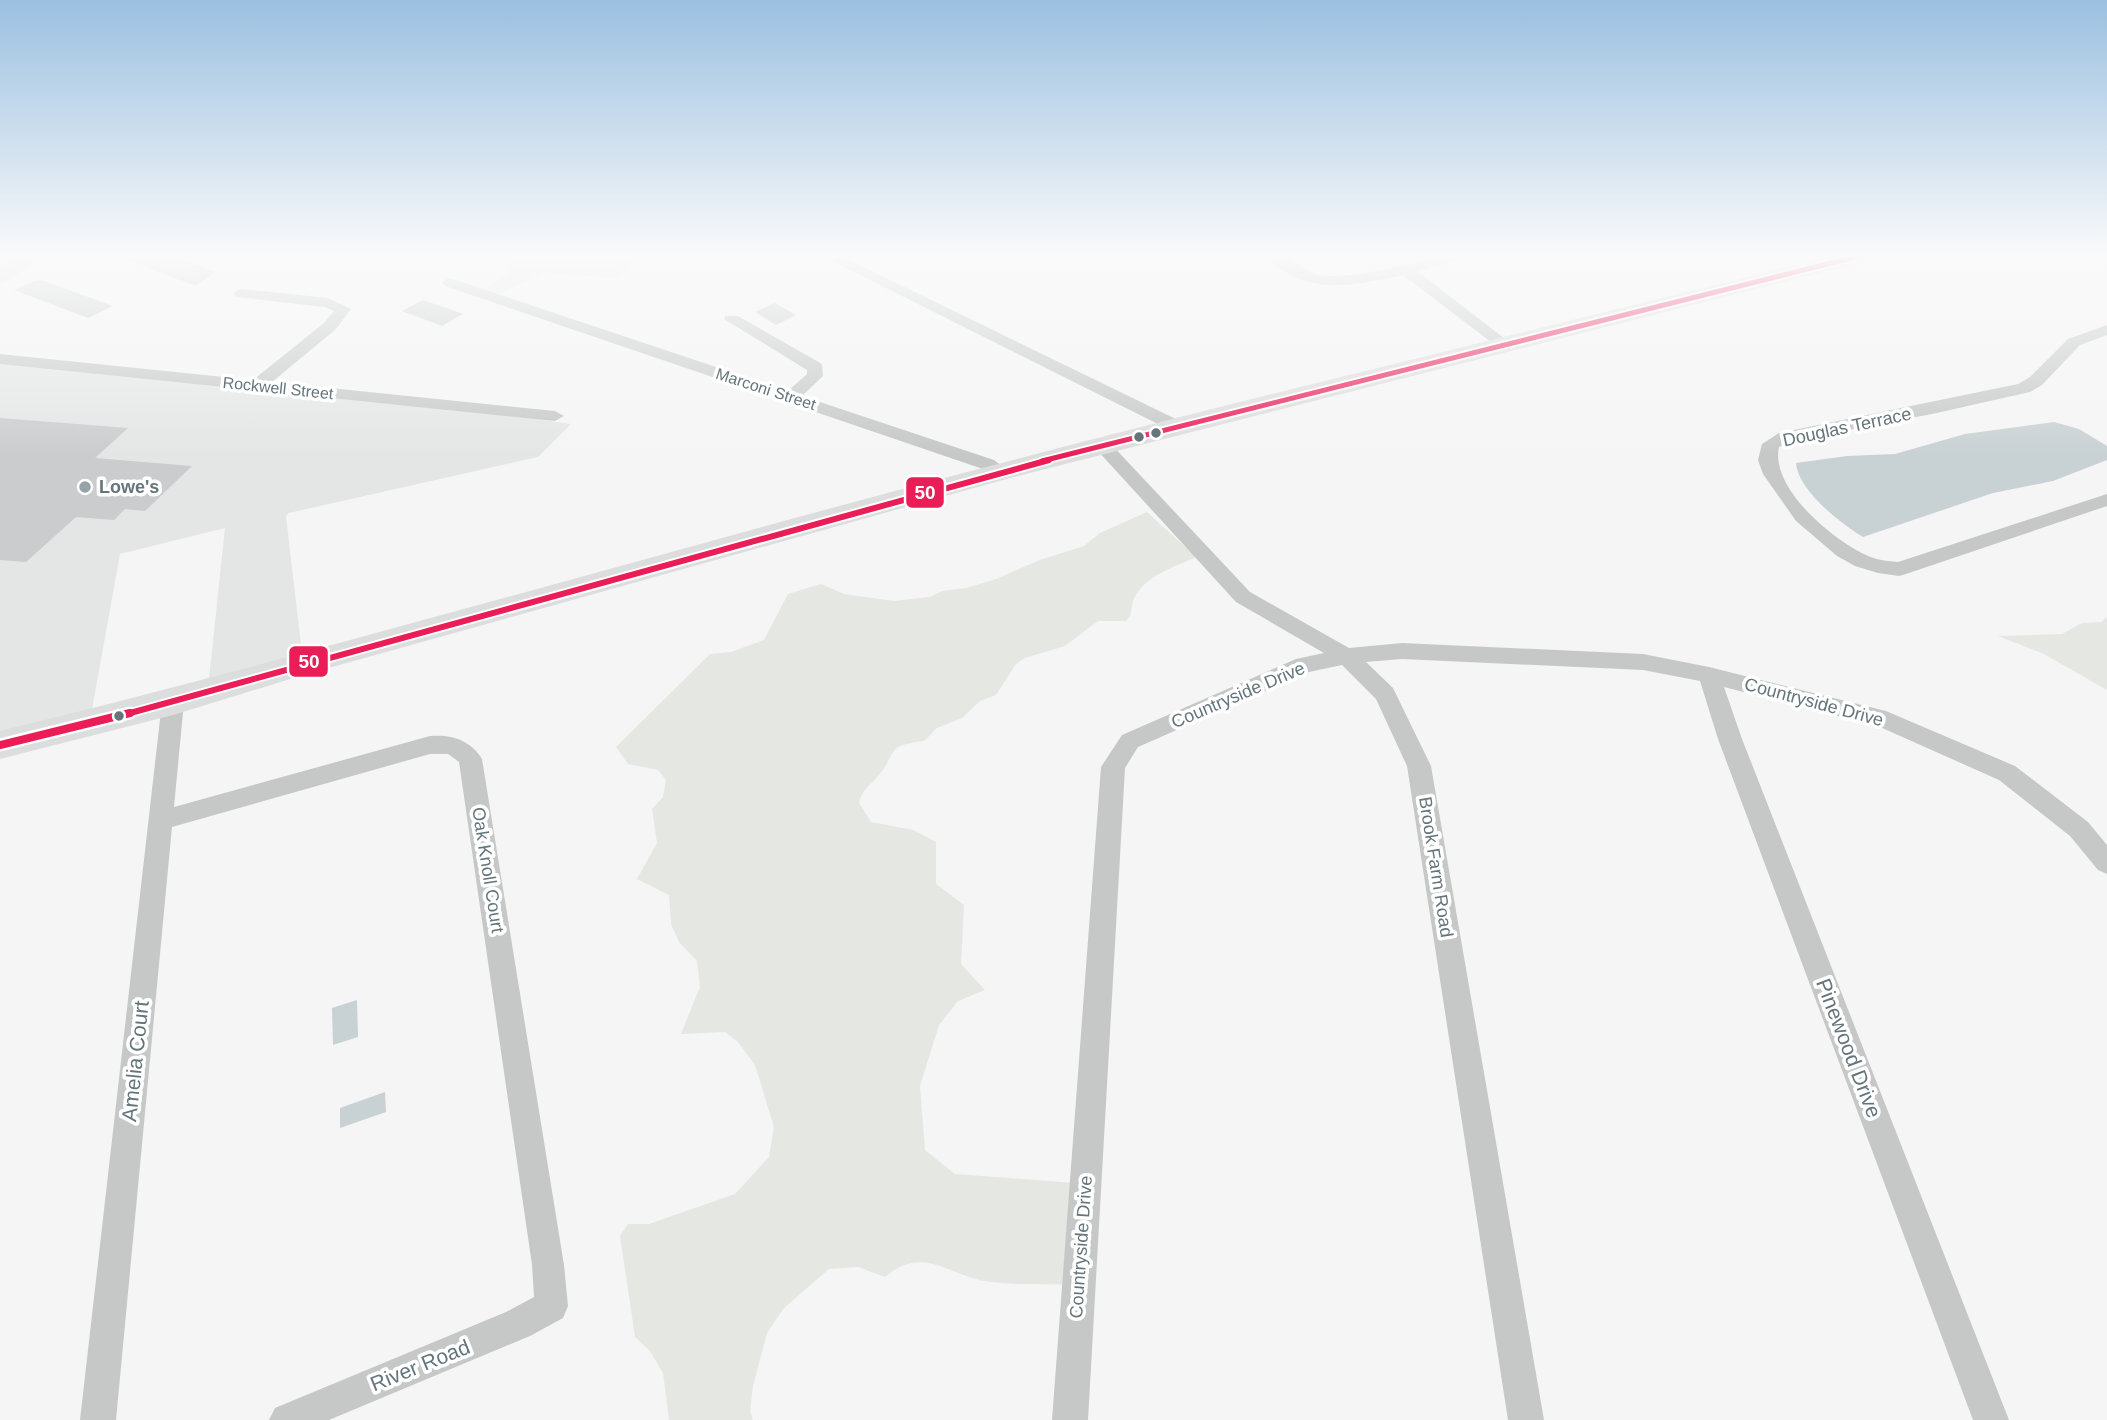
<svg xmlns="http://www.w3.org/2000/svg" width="2107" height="1420" font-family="Arial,sans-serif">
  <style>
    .built { fill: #e4e6e5 }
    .green { fill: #e4e7e2 }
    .water { fill: #c8d1d3 }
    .building { fill: #cacccd }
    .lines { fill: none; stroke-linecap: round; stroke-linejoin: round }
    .street { fill: #c6c8c8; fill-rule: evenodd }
    .primary { fill: #dcdddd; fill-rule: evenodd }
    .bus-1-far2-casing { stroke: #fff; stroke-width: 9 }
    .bus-1-far1-casing { stroke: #fff; stroke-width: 10 }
    .bus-1-casing { stroke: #fff; stroke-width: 13 }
    .bus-1-far2 { stroke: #ea1d57; stroke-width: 5 }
    .bus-1-far1 { stroke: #ea1d57; stroke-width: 6 }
    .bus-1 { stroke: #ea1d57; stroke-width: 8 }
    .bus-dot { fill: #64757b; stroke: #fff; stroke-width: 2.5 }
    .poi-dot { fill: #97a2a6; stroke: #fff; stroke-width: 2.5 }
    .labels { text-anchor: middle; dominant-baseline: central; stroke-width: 7; stroke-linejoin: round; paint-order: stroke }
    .far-street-label { font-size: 16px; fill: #64757b; stroke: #fff }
    .street-label { font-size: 18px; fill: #64757b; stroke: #fff }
    .poi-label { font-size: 18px; font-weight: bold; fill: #64757b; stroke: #fff; text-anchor: start }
    .near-street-label { font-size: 21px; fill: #64757b; stroke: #fff }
    .line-badge { stroke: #fff; stroke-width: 2.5 }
    .badge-label { font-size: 19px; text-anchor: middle; font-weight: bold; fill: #fff }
  </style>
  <rect width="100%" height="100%" fill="#f5f5f5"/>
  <polygon class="built" points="0,360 447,406 571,424 538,457 289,513 286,516 303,662 208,688 225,528 120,554 90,721 0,746"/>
  <g class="green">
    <path d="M 501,257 L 674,257 C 654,268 630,253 619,278 L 543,273 L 491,298 L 477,293 L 507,274 L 510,269 L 500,260 Z"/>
    <path d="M 1147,512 L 1196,557 C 1173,568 1144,575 1133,601 C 1130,610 1133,614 1126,621 L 1098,621 L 1065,646 L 1025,658 L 1016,664 L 996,695 L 980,701 L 962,718 L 937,728 L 924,741 C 883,746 899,752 878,776 C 869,787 862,789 859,803 L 871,822 L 913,830 L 936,842 L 936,884 L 964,905 L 961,964 L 985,990 L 958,1001 L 939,1025 L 920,1086 L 925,1150 L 955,1174 L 1075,1183 L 1072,1285 C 1045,1284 1018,1285 991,1282 C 950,1278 925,1243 885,1277 L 858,1267 L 829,1269 L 784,1308 L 767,1333 L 753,1386 L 750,1411 L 753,1420 L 669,1420 L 663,1373 L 650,1351 L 635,1337 L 620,1236 L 628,1224 L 649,1224 L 735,1194 L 769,1157 L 774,1127 L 755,1065 L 738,1042 L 725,1032 L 681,1034 L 700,987 L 697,961 L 679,942 L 671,924 L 669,895 L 637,879 L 657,843 L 652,809 L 663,797 L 666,780 L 658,770 L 628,764 L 616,747 L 710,654 L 731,652 L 764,640 L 788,594 L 821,584 L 844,594 L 894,601 L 930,597 L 942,591 L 966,588 L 996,579 L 1040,560 L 1084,546 L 1100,533 Z"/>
    <polygon points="2107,617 2107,690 2044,654 1998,636 2062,634 2082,623 2101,622"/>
  </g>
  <g class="water">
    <path d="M 2054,422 L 2079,429 L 2107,446 L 2107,460 L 2053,481 L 1993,493 L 1863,537 C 1840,523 1798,490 1796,463 L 1847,456 L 1895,454 L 1965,434 Z"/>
    <polygon points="357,1000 358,1037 333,1045 332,1008"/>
    <polygon points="385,1092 386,1112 340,1128 340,1108"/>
  </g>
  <g class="building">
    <polygon points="124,257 175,257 216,272 196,286 124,259"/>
    <polygon points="39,279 113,306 88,318 14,290"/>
    <polygon points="423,300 463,314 442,326 402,311"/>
    <polygon points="775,303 796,315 776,325 755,312"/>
    <polygon points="0,418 128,428 95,458 192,466 145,511 125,509 114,520 76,517 26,562 0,560"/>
  </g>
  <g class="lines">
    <g class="street">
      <polygon points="824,257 843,257 1186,424 1189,428 1186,432 1174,432"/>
      <path d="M 1268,257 C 1272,257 1280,256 1284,257 C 1301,262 1307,276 1329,276 C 1375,277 1418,257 1464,257 L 1462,260 L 1417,271 L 1513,345 L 1505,350 L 1499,348 L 1403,275 C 1357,285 1303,297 1268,257 Z"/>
      <polygon points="450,278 788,391 807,374 807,370 724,319 726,316 738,316 822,364 823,376 802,396 994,460 1009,472 1007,476 993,476 980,468 445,286 442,283 445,280"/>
      <polygon points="241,289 328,298 351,309 336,329 272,382 555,411 564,416 555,421 0,364 0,354 253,380 324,323 334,311 325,307 236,297 233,294 236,291"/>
      <path d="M 2107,325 L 2107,335 L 2080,345 L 2042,385 L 2030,392 L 1932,414 L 1790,441 L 1779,447 C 1770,488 1833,540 1866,555 C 1876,560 1887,561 1898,562 L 2107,494 L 2107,506 L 1906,574 L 1899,576 L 1878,573 L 1855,566 L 1837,556 L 1796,521 L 1763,474 L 1758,460 L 1762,444 L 1779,433 L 2018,384 L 2030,377 L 2068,339 Z"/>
      <polygon points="1103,441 1109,442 1250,592 1349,648 1402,643 1643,654 1709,667 1886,711 2015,766 2088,822 2107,845 2107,874 2098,870 2070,836 1999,780 1880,727 1724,687 1742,739 2009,1420 1973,1420 1718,739 1700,681 1643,670 1402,659 1366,662 1393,688 1431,766 1544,1420 1508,1420 1407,766 1376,699 1342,665 1309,672 1138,747 1125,768 1088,1420 1052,1420 1101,767 1122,735 1296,659 1324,653 1236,602 1097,450 1094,446 1097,442"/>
      <path d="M 173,694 L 181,696 L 184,702 L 174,807 L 430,736 C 451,734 471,740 482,759 L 564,1265 L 568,1306 L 563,1318 L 530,1336 L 329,1420 L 269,1420 L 275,1408 L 506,1312 L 534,1297 L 532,1265 L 459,762 L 448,754 L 430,754 L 172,827 L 116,1420 L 80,1420 L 162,702 L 165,696 Z"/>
    </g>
    <g class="primary">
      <polygon points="14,257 41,257 8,281 0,283 0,266"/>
      <path d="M 1828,257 L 1866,257 L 1863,262 L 1010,478 L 300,676 L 173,715 L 0,759 L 0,731 C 332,650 659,552 990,466 C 1268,393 1548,327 1828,257 Z"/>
    </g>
    <defs>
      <polyline id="bus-1-far2" points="1042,461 1855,257"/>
      <polyline id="bus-1-far1" points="123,715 1049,460"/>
      <polyline id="bus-1" points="0,745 130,713"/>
    </defs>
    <use href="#bus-1-far2" class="bus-1-far2-casing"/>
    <use href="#bus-1-far1" class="bus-1-far1-casing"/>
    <use href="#bus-1" class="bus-1-casing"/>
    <use href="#bus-1-far2" class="bus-1-far2"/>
    <use href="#bus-1-far1" class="bus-1-far1"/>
    <use href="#bus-1" class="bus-1"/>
  </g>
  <linearGradient id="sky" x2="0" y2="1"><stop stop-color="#9bc0e0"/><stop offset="0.56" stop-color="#fafafa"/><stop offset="1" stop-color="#fafafa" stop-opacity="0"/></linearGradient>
  <rect width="2107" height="456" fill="url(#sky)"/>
  <g class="bus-dot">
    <circle cx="1156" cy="433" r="6"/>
    <circle cx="1139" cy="437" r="6"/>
    <circle cx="119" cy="716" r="6"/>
  </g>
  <circle class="poi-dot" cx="85" cy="487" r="7"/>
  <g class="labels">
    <g class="far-street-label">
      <text transform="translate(278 388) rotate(6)">Rockwell Street</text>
      <text transform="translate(766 389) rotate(18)">Marconi Street</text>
    </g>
    <g class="street-label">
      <text transform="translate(1847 427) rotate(-12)">Douglas Terrace</text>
      <text transform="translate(1238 695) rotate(-23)">Countryside Drive</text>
      <text transform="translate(1814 702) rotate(15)">Countryside Drive</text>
      <text transform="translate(1436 867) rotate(81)">Brook Farm Road</text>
      <text transform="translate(488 870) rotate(81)">Oak Knoll Court</text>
      <text transform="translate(1081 1247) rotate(-86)">Countryside Drive</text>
    </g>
    <g class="poi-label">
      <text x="99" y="487">Lowe's</text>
    </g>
    <g class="near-street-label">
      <text transform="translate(1849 1048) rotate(69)">Pinewood Drive</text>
      <text transform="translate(135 1061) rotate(-84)">Amelia Court</text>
      <text transform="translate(420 1365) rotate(-22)">River Road</text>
    </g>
  </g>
  <g class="line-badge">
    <rect x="905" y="476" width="40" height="33" rx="7" fill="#ea1d57"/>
    <rect x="288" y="645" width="41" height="33" rx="7" fill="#ea1d57"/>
  </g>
  <g class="badge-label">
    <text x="925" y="499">50</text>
    <text x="309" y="668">50</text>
  </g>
</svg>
